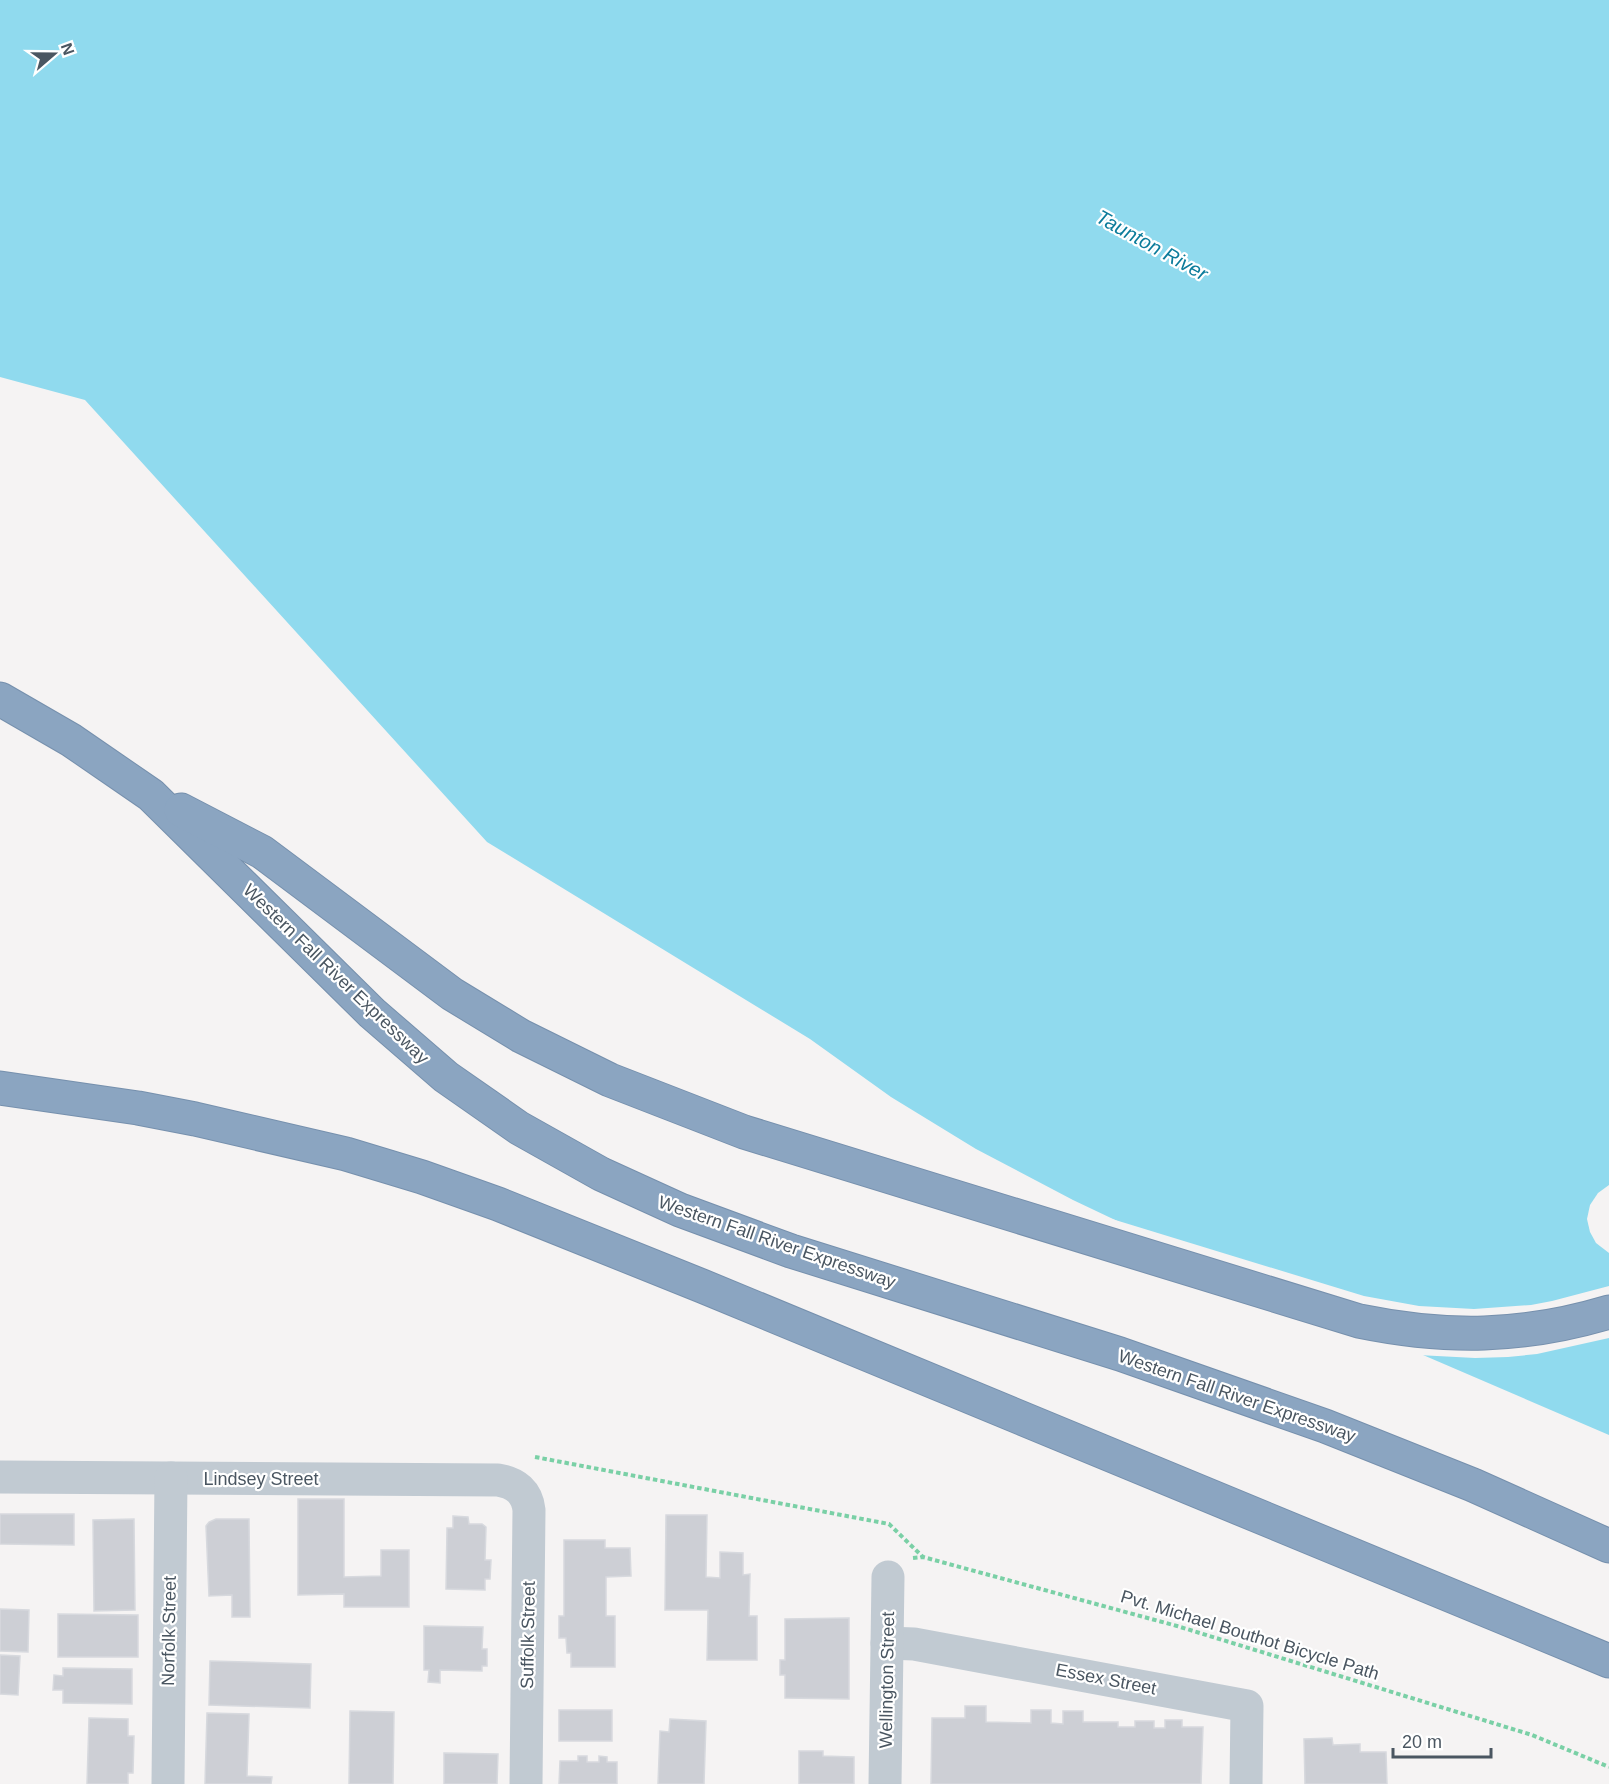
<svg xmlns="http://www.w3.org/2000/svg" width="1609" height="1784" font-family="Arial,sans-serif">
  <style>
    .water { fill: #90daee }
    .pier { fill: #f5f3f3 }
    .building { fill: #cdcfd5; stroke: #d7d9de; stroke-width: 1.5 }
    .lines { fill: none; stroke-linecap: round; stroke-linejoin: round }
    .highway-casing { stroke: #7690ad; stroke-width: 35 }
    .path { stroke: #7ad0a6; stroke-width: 4; stroke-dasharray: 4.5 3; stroke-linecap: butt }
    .street { stroke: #c1cad2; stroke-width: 33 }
    .highway { stroke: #8ba5c1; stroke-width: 33 }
    .labels { text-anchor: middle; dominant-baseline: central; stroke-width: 4.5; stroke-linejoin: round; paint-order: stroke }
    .street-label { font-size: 18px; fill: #4a5661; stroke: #fff }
    .water-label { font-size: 20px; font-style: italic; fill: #0c7c9b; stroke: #fff }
  </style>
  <rect width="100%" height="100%" fill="#f5f3f3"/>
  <polygon class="water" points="0,0 1609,0 1609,1435 1172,1247 1073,1200 976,1149 891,1097 810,1039 487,842 85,400 0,377"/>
  <g class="pier">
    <polygon points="1609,1185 1609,1253 1596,1243 1590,1232 1587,1219 1590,1205 1598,1193"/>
    <polygon points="1099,1215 1364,1296 1419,1306 1474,1309 1531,1305 1552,1301 1609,1286 1609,1338 1537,1354 1508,1357 1475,1358 1418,1355 1171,1250"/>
  </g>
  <g class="building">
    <polygon points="298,1499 344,1499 344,1577 381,1576 381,1550 409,1550 409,1607 344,1607 344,1594 298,1595"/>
    <polygon points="0,1514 74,1514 74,1545 0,1544"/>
    <polygon points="666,1515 707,1515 706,1577 720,1578 720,1552 743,1553 743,1575 750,1574 749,1616 757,1616 757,1660 707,1660 708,1610 665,1610"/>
    <polygon points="453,1516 468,1517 469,1524 482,1524 486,1527 485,1560 491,1560 490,1579 485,1579 485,1590 446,1589 447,1528 453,1528"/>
    <polygon points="134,1519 135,1610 94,1611 93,1520"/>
    <polygon points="249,1519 250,1617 232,1617 232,1595 209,1596 206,1526 209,1522 216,1519"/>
    <polygon points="564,1540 605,1540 605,1548 630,1548 631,1576 606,1577 606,1616 615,1616 615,1667 571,1667 571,1653 567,1653 566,1638 559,1638 559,1616 564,1616"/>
    <polygon points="0,1609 29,1610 28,1652 0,1651"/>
    <polygon points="58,1614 138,1615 138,1657 58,1657"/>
    <polygon points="849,1618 849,1699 785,1698 785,1675 780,1675 780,1660 785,1660 785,1619"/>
    <polygon points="424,1626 483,1627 482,1649 487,1649 487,1666 482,1666 482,1671 440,1670 440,1683 428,1682 429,1670 424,1670"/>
    <polygon points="0,1655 20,1656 18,1695 0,1694"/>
    <polygon points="210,1661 311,1664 310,1708 209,1705"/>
    <polygon points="63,1668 132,1669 132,1704 63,1703 63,1690 53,1690 54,1675 63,1676"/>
    <polygon points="965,1706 986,1706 986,1722 1031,1723 1031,1710 1051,1710 1051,1723 1063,1724 1063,1711 1083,1711 1083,1722 1118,1722 1118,1727 1135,1727 1135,1721 1154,1721 1154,1728 1165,1728 1165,1720 1182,1720 1182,1727 1203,1727 1201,1784 931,1784 932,1718 965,1718"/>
    <rect x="559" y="1710" width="53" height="31"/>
    <polygon points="350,1711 394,1712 393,1784 349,1784"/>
    <polygon points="207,1713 249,1714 247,1776 272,1777 271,1784 205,1784"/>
    <polygon points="89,1718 128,1719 128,1736 134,1736 133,1773 128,1773 128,1784 87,1784"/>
    <polygon points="670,1719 706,1721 704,1784 658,1784 660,1731 669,1732"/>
    <polygon points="1332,1738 1333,1745 1360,1744 1360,1752 1386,1752 1387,1784 1305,1784 1304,1739"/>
    <polygon points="799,1751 823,1751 823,1756 854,1757 854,1784 799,1784"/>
    <polygon points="444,1753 498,1754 497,1784 444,1784"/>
    <polygon points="578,1756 587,1756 587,1762 599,1762 599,1756 607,1757 607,1762 617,1762 617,1784 559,1784 560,1761 578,1761"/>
  </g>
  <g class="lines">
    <defs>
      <g id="highway">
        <polyline points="0,699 71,740 151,795 372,1013 446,1077 519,1128 601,1174 680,1210 791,1251 1120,1354 1325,1426 1473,1485 1609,1546"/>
        <path d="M 181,810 L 262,852 L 452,994 L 521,1036 L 610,1080 L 744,1132 L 1359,1321 C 1447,1339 1522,1338 1609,1312"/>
        <polyline points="0,1088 138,1108 195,1119 346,1154 422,1177 498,1204 702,1286 1609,1661"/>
      </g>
    </defs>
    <use href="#highway" class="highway-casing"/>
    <g class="path">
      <polyline points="535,1457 889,1524 923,1557"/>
      <polyline points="913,1558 923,1557 1177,1626 1532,1735 1609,1767"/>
    </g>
    <g class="street">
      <path d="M 0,1477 L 498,1480 C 516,1483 527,1492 529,1510 L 526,1784"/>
      <polyline points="887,1643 914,1644 1247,1706 1246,1784"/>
      <polyline points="168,1784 171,1478"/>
      <polyline points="885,1784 888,1577"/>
    </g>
    <use href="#highway" class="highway"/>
  </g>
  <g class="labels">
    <g class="street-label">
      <text transform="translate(336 974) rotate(44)">Western Fall River Expressway</text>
      <text transform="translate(777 1242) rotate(19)">Western Fall River Expressway</text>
      <text transform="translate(1237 1396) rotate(19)">Western Fall River Expressway</text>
      <text x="261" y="1479">Lindsey Street</text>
      <text transform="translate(169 1631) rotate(-89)">Norfolk Street</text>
      <text transform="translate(528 1635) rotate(-89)">Suffolk Street</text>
      <text transform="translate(1250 1635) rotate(17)">Pvt. Michael Bouthot Bicycle Path</text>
      <text transform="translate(1106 1679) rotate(11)">Essex Street</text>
      <text transform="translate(887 1680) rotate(-89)">Wellington Street</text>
    </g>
    <g class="water-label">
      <text transform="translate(1152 245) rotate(29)">Taunton River</text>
    </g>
  </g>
  <g transform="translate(54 54) rotate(70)" stroke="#ffffff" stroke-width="4.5" paint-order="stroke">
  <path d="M0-4.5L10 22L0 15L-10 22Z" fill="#4a5661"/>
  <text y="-9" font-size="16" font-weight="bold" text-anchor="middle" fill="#4a5661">N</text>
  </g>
  <path d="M1393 1748v9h98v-9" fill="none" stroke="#4a5661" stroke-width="3"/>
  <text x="1402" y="1748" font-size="18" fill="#4a5661" stroke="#ffffff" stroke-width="4.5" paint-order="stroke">20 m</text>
</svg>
